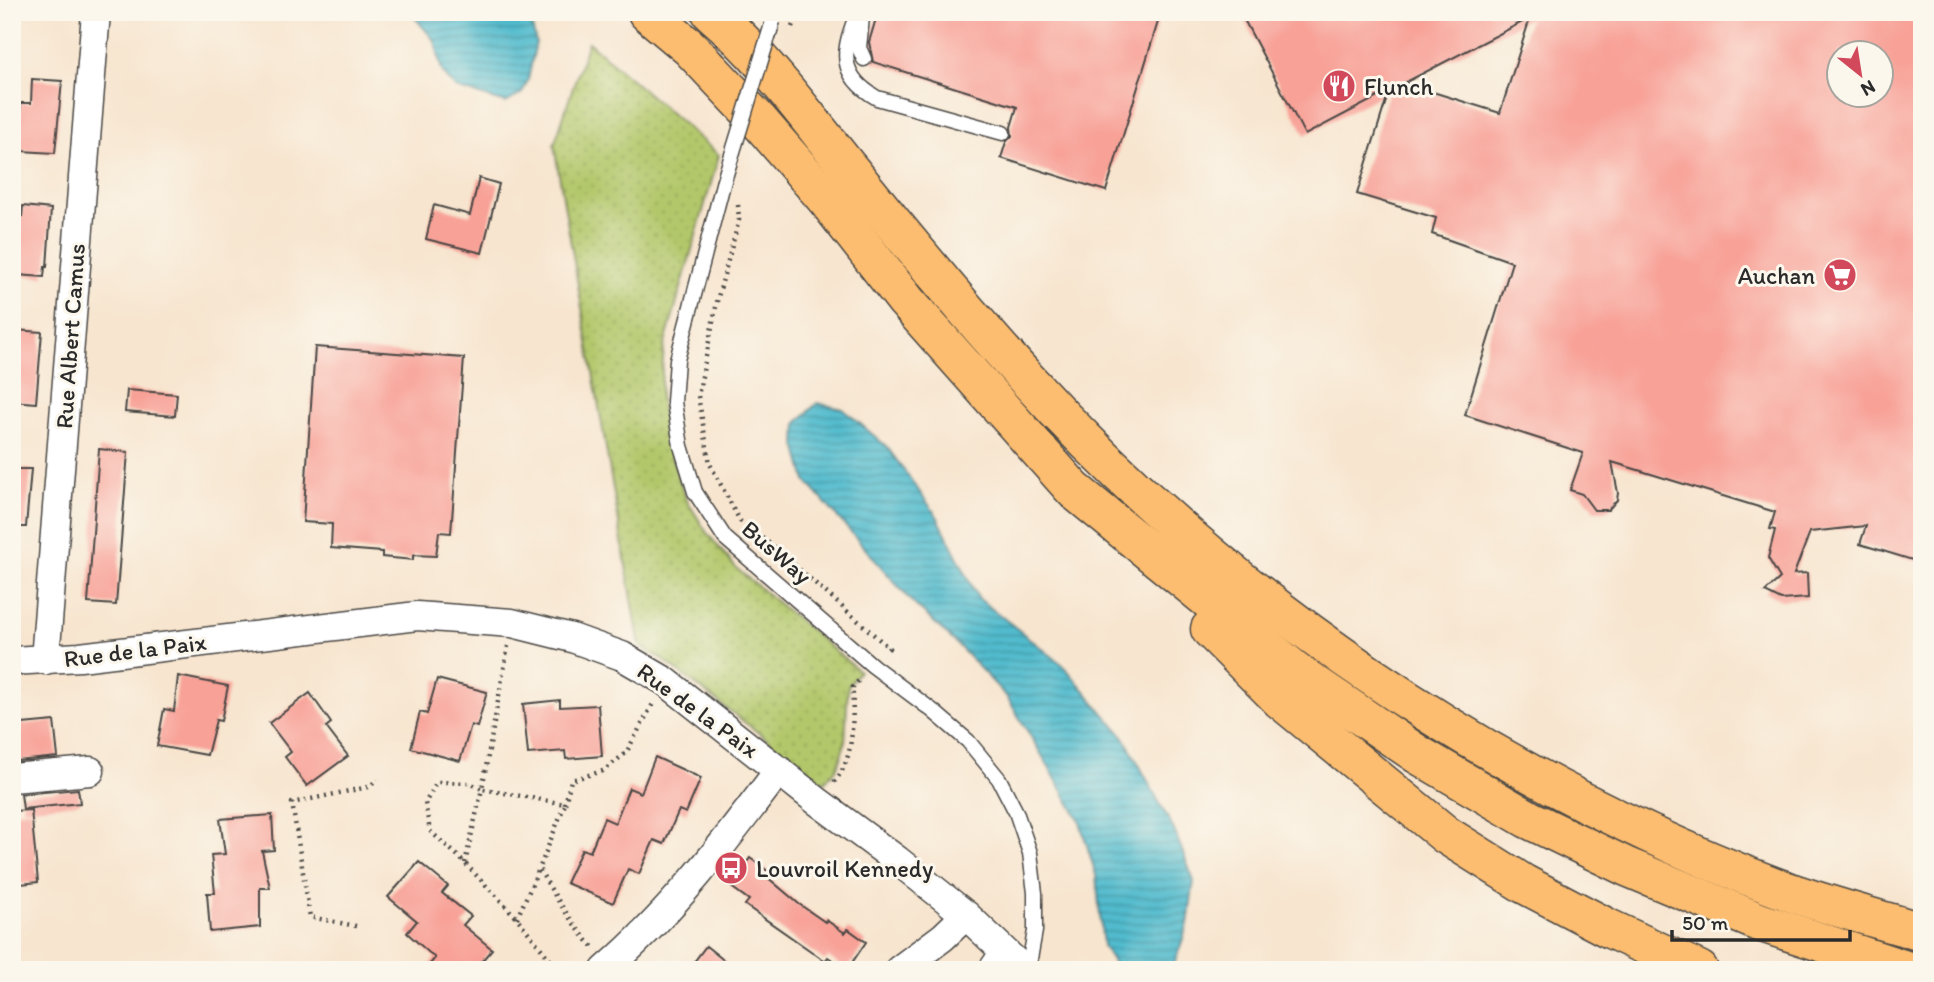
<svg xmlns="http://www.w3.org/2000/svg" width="1934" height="982" font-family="Itim,sans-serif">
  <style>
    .grass { fill: url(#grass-dots); stroke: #6e794b; stroke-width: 2 }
    .water { fill: url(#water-rules); stroke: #3e737c; stroke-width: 2 }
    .building { fill: #f8a197; fill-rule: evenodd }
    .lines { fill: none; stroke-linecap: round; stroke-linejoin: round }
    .service-casing { stroke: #4a4744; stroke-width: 17 }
    .minor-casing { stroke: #4a4744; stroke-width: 31 }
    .trunk-casing { stroke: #4a4744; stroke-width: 41 }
    .path { stroke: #4a4744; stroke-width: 4.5; stroke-dasharray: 2 5; stroke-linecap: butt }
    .service { stroke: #fff; stroke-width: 14 }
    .minor { stroke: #fff; stroke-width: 28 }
    .trunk { stroke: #fcbd6f; stroke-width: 38 }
    .service-bridge-casing { stroke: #4a4744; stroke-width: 17; stroke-linecap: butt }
    .service-bridge { stroke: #fff; stroke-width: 14 }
    .labels { text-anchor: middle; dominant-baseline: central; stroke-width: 6; stroke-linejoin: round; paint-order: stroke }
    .poi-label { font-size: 24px; fill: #2b2b2b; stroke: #fbf7ec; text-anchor: start }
    .street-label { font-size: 24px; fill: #2b2b2b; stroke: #fbf7ec }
  </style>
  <defs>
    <pattern id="grass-dots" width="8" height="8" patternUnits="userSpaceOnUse" patternTransform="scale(1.75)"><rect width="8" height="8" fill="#b2c76b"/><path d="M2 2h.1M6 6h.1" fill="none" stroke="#99ab5d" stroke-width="1.8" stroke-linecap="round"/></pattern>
    <pattern id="water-rules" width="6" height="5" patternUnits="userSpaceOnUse" patternTransform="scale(1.75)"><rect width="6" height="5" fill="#51bbcd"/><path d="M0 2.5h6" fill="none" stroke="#4398a7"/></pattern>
  </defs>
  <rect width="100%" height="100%" fill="#fbf7ec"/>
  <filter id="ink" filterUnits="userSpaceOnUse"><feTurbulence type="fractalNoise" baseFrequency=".0143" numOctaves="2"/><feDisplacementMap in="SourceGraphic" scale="14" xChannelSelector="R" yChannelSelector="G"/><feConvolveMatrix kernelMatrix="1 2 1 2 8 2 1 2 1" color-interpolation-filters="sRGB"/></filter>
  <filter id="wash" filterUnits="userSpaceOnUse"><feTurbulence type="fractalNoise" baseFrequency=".00686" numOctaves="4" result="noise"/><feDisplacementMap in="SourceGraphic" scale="28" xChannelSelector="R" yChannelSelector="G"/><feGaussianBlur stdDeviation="1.57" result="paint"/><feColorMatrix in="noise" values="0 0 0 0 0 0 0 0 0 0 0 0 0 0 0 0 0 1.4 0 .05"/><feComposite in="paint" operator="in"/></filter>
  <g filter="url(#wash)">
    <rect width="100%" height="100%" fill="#f7e5cf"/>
    <polygon class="grass" points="588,42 719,155 664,347 660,397 669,450 686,499 707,533 736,568 859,671 848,686 845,743 837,768 824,783 662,659 640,646 554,145"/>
    <g class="water">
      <polygon points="410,12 519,12 530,19 536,42 528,80 522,93 506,103 455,88 442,71 435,41"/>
      <polygon points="817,403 843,409 887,447 937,516 978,598 1063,665 1124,737 1174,830 1194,881 1188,924 1175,962 1166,970 1118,970 1103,946 1096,875 1079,819 1040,752 1007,697 956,643 912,602 806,481 796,445 797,423"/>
    </g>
    <g id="blocks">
      <g class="building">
        <polygon points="878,12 1161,12 1106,191 1001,158 1006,142 1012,136 1011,127 1017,107 873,62 869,42"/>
        <path d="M 1240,12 L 1922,12 L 1922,563 L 1860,544 L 1866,526 L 1810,532 L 1794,574 L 1807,573 L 1808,598 L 1781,600 L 1765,592 L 1780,578 L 1768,558 L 1775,530 L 1770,529 L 1775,512 L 1612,462 L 1618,493 L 1617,500 L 1608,510 L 1594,510 L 1582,494 L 1570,490 L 1583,453 L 1465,415 L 1512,262 L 1432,234 L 1436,218 L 1357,194 L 1389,91 L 1305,135 ZM 1530,18 L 1500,113 L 1404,83 ZM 1839,52 L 1881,52 L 1881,94 L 1839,94 Z"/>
        <polygon points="32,79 62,81 55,153 21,151 21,138 18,138 21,103 31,103"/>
        <polygon points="479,178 499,184 482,253 426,239 434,205 470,215"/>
        <polygon points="23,206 51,209 47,267 45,267 44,277 17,275 21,240 13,239 15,216 22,217"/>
        <polygon points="14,330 42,332 36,403 12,401"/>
        <polygon points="315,347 464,358 451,533 439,532 436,556 413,555 413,560 382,557 382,552 331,548 332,524 303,522"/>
        <polygon points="127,390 177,394 175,416 125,412"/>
        <polygon points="99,449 128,452 116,605 88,603"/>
        <polygon points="12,469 31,469 26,527 12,527"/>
        <polygon points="178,676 228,686 221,721 216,720 207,755 157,746 164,709 174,711"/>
        <polygon points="437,679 487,692 477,727 471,725 460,761 411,748 420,712 427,714"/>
        <polygon points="310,693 331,723 326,727 348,756 307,786 285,757 291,752 269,723"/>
        <polygon points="560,700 560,707 598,705 602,756 566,759 565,751 528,754 523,704"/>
        <polygon points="54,721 58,757 17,761 17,756 12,757 12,725"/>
        <polygon points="655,757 701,778 686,813 679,810 664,844 654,840 639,874 628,869 613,903 566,883 582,849 590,852 604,818 615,823 629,788 641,793"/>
        <polygon points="78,789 80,803 23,809 21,794"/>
        <polygon points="31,810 38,882 12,885 12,811"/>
        <polygon points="272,815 274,850 262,851 270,888 260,888 260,927 210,932 207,893 215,893 211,855 225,854 220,819"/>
        <polygon points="750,858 769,872 766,876 799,904 825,922 826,920 845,933 848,929 866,942 847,970 828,957 825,961 745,905 749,900 730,886"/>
        <polygon points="419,862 448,886 442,893 471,916 463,925 492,949 474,970 425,970 435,958 407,933 417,921 388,897"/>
        <polygon points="706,946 736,970 688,970"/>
      </g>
    </g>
  </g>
  <g filter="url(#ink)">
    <use href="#blocks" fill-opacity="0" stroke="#4a4744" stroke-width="2"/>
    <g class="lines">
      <defs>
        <g id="service">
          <path d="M 858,12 C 842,50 837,75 877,98 L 1003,133"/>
          <polyline points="862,17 859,48 864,59"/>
          <polyline points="723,184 677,360 674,402 681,446 695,492 725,538 873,666 933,711 968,741 999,779 1016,812 1030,853 1035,893 1035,931 1028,970"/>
          <polyline points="984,970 1000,947"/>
        </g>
        <g id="minor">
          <polyline points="45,660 96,12"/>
          <polyline points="12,661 80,657 417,616 512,623 572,638 622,656 665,681 817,801 897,860 966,915 1024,970"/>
          <polyline points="12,778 90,771"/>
          <path d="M 605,970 C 673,911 726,841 779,770"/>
          <polyline points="899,970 943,937 966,915"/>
        </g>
        <g id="trunk">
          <polyline points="647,12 690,48 758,120 827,200 906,301 1074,490 1298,673 1417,754 1528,819 1627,867 1759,922 1906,970"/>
          <path d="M 711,12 C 764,57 807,117 850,170 C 907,241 965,311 1026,378 C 1227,600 1493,779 1773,886 C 1821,904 1872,917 1922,932"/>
          <polyline points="1210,629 1281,700 1446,835 1524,884 1608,928 1699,970"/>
        </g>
      </defs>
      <use href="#service" class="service-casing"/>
      <use href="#minor" class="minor-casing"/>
      <use href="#trunk" class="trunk-casing"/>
      <g class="path">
        <polyline points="792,27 798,12"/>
        <polyline points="738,205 739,220 718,297 698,396 710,464 740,521 774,547 889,648 885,652"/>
        <path d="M 508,646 L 482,789 L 565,804 L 539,869 C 555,896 571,923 593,947"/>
        <path d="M 834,782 C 856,758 852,718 853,687 L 860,679"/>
        <polyline points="565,804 571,780 603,771 626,753 654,702"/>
        <polyline points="465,863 482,789 470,783 437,782 425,803 430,831 458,856 517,918 558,970"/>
        <polyline points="517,918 539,869"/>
        <polyline points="356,926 310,917 292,803 368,787 378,780"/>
      </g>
      <use href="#service" class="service"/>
      <use href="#minor" class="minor"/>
      <use href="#trunk" class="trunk"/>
      <defs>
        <polyline id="service-bridge" points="723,184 773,21"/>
      </defs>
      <use href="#service-bridge" class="service-bridge-casing"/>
      <use href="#service-bridge" class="service-bridge"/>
    </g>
  </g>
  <defs>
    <symbol id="restaurant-disc" viewBox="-11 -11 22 22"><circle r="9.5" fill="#d1495b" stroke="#fbf7ec"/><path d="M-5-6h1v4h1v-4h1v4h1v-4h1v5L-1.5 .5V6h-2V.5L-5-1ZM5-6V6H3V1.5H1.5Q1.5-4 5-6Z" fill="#fff"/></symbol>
    <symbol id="supermarket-disc" viewBox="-11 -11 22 22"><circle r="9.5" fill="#d1495b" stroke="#fbf7ec"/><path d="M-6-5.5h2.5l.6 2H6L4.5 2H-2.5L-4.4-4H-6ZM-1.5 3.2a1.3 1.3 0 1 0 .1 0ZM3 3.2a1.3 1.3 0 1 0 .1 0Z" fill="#fff"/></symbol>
    <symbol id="bus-disc" viewBox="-11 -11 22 22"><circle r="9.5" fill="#d1495b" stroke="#fbf7ec"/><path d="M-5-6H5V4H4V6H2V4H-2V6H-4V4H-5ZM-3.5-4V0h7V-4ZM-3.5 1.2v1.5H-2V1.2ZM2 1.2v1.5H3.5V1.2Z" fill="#fff"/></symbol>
  </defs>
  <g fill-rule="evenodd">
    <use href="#restaurant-disc" x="1320" y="67" width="38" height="38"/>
    <use href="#supermarket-disc" x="1821" y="256" width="38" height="38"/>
    <use href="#bus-disc" x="712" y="849" width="38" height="38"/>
  </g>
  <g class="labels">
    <g class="poi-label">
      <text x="1364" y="86">Flunch</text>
      <text x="1815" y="275" text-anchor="end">Auchan</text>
      <text x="756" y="868">Louvroil Kennedy</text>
    </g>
    <g class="street-label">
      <text transform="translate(70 336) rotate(-86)">Rue Albert Camus</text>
      <text transform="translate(777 552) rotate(41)">BusWay</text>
      <text transform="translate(135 650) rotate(-7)">Rue de la Paix</text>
      <text transform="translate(698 710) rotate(36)">Rue de la Paix</text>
    </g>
  </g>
  <rect width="1934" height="982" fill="none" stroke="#fbf7ec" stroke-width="42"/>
  <g transform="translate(1860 74) rotate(150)"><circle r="33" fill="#fbf7ec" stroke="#a8a59f" stroke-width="2"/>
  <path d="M0-5L12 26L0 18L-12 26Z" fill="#d1495b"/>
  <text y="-10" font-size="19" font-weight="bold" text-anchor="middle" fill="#2b2b2b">N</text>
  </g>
  <path d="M1672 930v10h178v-10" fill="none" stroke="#2b2b2b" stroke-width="3.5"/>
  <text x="1682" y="930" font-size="21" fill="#2b2b2b" stroke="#fbf7ec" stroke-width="5" paint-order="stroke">50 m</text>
</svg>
